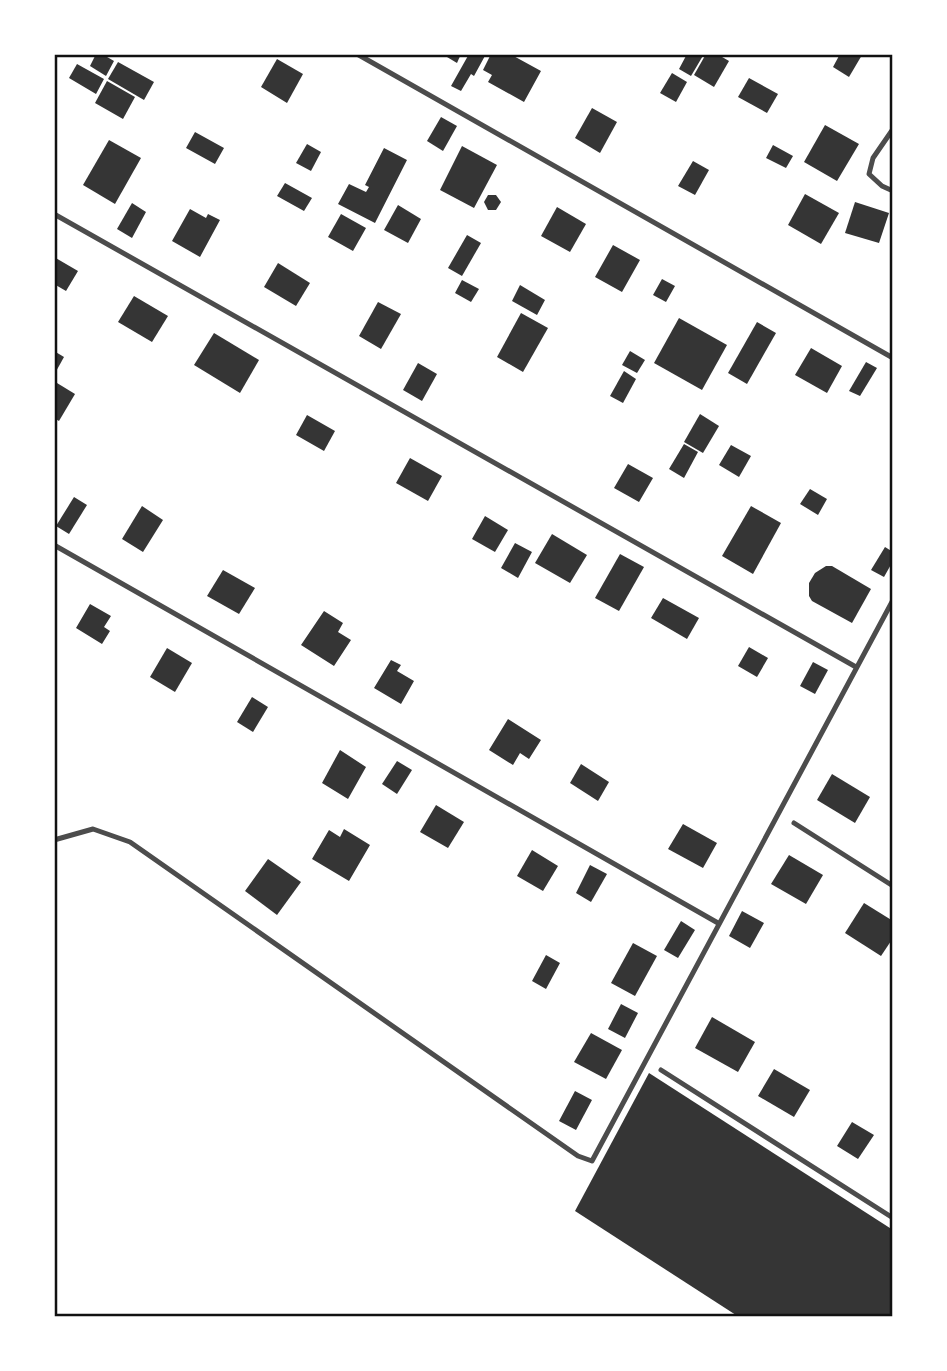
<svg xmlns="http://www.w3.org/2000/svg" width="947" height="1371" font-family="Barlow,sans-serif">
  <style>
    .building { fill: #353535 }
    .lines { fill: none; stroke-linecap: round; stroke-linejoin: round }
    .service { stroke: #4c4c4c; stroke-width: 5 }
    .neatline { fill: none; stroke: #111; stroke-width: 2.5 }
  </style>
  <rect width="100%" height="100%" fill="#fff"/>
  <g class="building">
    <polygon points="96,54 102,54 114,61 106,76 90,66"/>
    <polygon points="442,54 461,54 457,63"/>
    <polygon points="469,54 486,54 474,76 471,74 461,91 451,86"/>
    <polygon points="491,54 510,54 541,71 524,102 488,82 492,75 483,70"/>
    <polygon points="687,54 704,54 691,76 679,69"/>
    <polygon points="706,54 717,54 729,61 714,87 694,75"/>
    <polygon points="840,54 862,55 849,77 833,67"/>
    <polygon points="277,59 303,74 287,103 261,87"/>
    <polygon points="118,62 154,82 144,100 108,79"/>
    <polygon points="77,64 104,79 96,94 69,78"/>
    <polygon points="672,73 687,82 676,102 660,93"/>
    <polygon points="749,78 778,94 767,113 738,97"/>
    <polygon points="107,81 135,97 123,119 95,103"/>
    <polygon points="592,108 617,122 600,153 575,138"/>
    <polygon points="441,117 457,126 443,151 427,141"/>
    <polygon points="825,125 859,144 837,181 804,162"/>
    <polygon points="195,132 224,148 215,164 186,148"/>
    <polygon points="109,140 141,158 115,204 83,185"/>
    <polygon points="307,144 321,152 311,171 296,163"/>
    <polygon points="773,145 793,156 786,168 766,158"/>
    <polygon points="462,146 497,165 474,208 440,190"/>
    <polygon points="384,148 407,160 375,223 338,204 349,184 366,192 369,187 365,185"/>
    <polygon points="693,161 709,170 695,195 678,186"/>
    <polygon points="285,183 312,198 304,211 277,196"/>
    <polygon points="805,194 839,213 821,244 788,225"/>
    <polygon points="488,195 496,195 501,202 496,210 488,210 484,202"/>
    <polygon points="855,202 889,213 879,243 845,233"/>
    <polygon points="132,203 146,212 132,238 117,229"/>
    <polygon points="398,205 421,219 408,243 384,230"/>
    <polygon points="557,207 586,224 570,252 541,236"/>
    <polygon points="190,209 206,218 208,214 220,220 200,257 172,241"/>
    <polygon points="341,214 366,228 353,251 328,237"/>
    <polygon points="467,235 481,243 462,276 448,268"/>
    <polygon points="613,245 640,260 622,292 595,277"/>
    <polygon points="54,257 78,271 66,291 54,284"/>
    <polygon points="278,263 310,283 296,306 264,287"/>
    <polygon points="662,279 675,286 666,302 653,295"/>
    <polygon points="462,280 479,289 471,302 455,293"/>
    <polygon points="520,285 545,300 537,315 512,301"/>
    <polygon points="134,296 168,316 152,342 118,322"/>
    <polygon points="378,302 401,314 381,349 359,336"/>
    <polygon points="521,313 548,328 523,372 497,357"/>
    <polygon points="679,318 727,345 702,390 654,363"/>
    <polygon points="757,322 776,333 747,384 728,373"/>
    <polygon points="214,333 259,360 240,393 194,365"/>
    <polygon points="811,348 842,366 827,393 795,375"/>
    <polygon points="54,351 64,357 54,375"/>
    <polygon points="630,351 645,360 637,373 622,365"/>
    <polygon points="866,362 877,368 860,396 849,391"/>
    <polygon points="418,363 437,374 422,401 403,390"/>
    <polygon points="624,371 636,379 623,403 610,396"/>
    <polygon points="57,383 75,394 59,421 54,418 54,387"/>
    <polygon points="700,414 719,426 703,453 684,442"/>
    <polygon points="307,415 335,431 324,451 296,435"/>
    <polygon points="684,444 698,452 684,478 669,469"/>
    <polygon points="731,445 751,456 739,477 719,465"/>
    <polygon points="410,458 442,476 428,501 396,483"/>
    <polygon points="628,464 653,478 639,502 614,488"/>
    <polygon points="810,489 827,499 818,515 800,504"/>
    <polygon points="74,497 87,505 69,534 56,526"/>
    <polygon points="142,506 163,520 143,552 122,539"/>
    <polygon points="751,506 781,523 753,574 722,556"/>
    <polygon points="485,516 508,530 495,552 472,539"/>
    <polygon points="552,534 587,555 570,583 535,563"/>
    <polygon points="515,543 532,552 518,578 501,568"/>
    <polygon points="885,547 893,552 893,561 884,577 871,570"/>
    <polygon points="620,554 644,567 619,611 595,598"/>
    <polygon points="826,566 832,566 871,589 852,623 812,601 809,596 809,583 815,573"/>
    <polygon points="223,570 255,588 239,614 207,596"/>
    <polygon points="663,598 699,618 687,639 651,618"/>
    <polygon points="90,604 111,616 104,627 110,631 102,644 76,628"/>
    <polygon points="324,611 343,623 338,632 351,640 334,666 301,645"/>
    <polygon points="749,647 768,658 757,677 738,666"/>
    <polygon points="167,648 192,663 175,692 150,677"/>
    <polygon points="391,660 401,665 397,671 414,681 401,704 374,688"/>
    <polygon points="813,662 828,670 815,694 800,686"/>
    <polygon points="252,697 268,707 253,732 237,722"/>
    <polygon points="508,719 541,740 529,759 520,753 513,765 489,750"/>
    <polygon points="340,750 366,767 348,799 322,783"/>
    <polygon points="397,761 412,770 397,794 382,784"/>
    <polygon points="581,764 609,782 598,801 570,783"/>
    <polygon points="832,774 870,797 855,823 817,800"/>
    <polygon points="436,805 464,822 448,848 420,832"/>
    <polygon points="683,824 717,843 703,868 668,849"/>
    <polygon points="344,829 370,845 349,881 312,859 329,830 340,837"/>
    <polygon points="532,850 558,866 543,891 517,876"/>
    <polygon points="789,855 823,875 806,904 771,884"/>
    <polygon points="268,859 301,882 277,915 245,891"/>
    <polygon points="590,865 607,874 591,902 576,893"/>
    <polygon points="864,903 893,921 893,938 881,956 845,933"/>
    <polygon points="742,911 764,923 750,948 729,936"/>
    <polygon points="681,921 695,930 678,958 664,950"/>
    <polygon points="633,943 657,956 635,996 611,983"/>
    <polygon points="546,955 560,963 546,989 532,981"/>
    <polygon points="621,1004 638,1013 625,1038 608,1029"/>
    <polygon points="712,1017 755,1042 738,1072 695,1048"/>
    <polygon points="591,1033 622,1050 606,1079 574,1062"/>
    <polygon points="774,1069 810,1090 794,1117 758,1096"/>
    <polygon points="649,1073 893,1230 893,1317 739,1317 575,1211"/>
    <polygon points="575,1091 592,1100 576,1130 559,1121"/>
    <polygon points="852,1122 874,1135 858,1159 837,1146"/>
  </g>
  <g class="lines">
    <g class="service">
      <polyline points="357,54 893,358"/>
      <polyline points="893,129 873,158 869,174 882,186 893,191"/>
      <polyline points="54,214 856,667"/>
      <polyline points="54,545 718,923"/>
      <polyline points="794,823 893,886"/>
      <polyline points="54,840 93,829 130,842 578,1156 592,1161 893,600"/>
      <polyline points="661,1070 893,1218"/>
    </g>
  </g>
  <rect width="947" height="1371" fill="none" stroke="#ffffff" stroke-width="112"/>
  <rect x="56" y="56" width="835" height="1259" class="neatline"/>
</svg>
